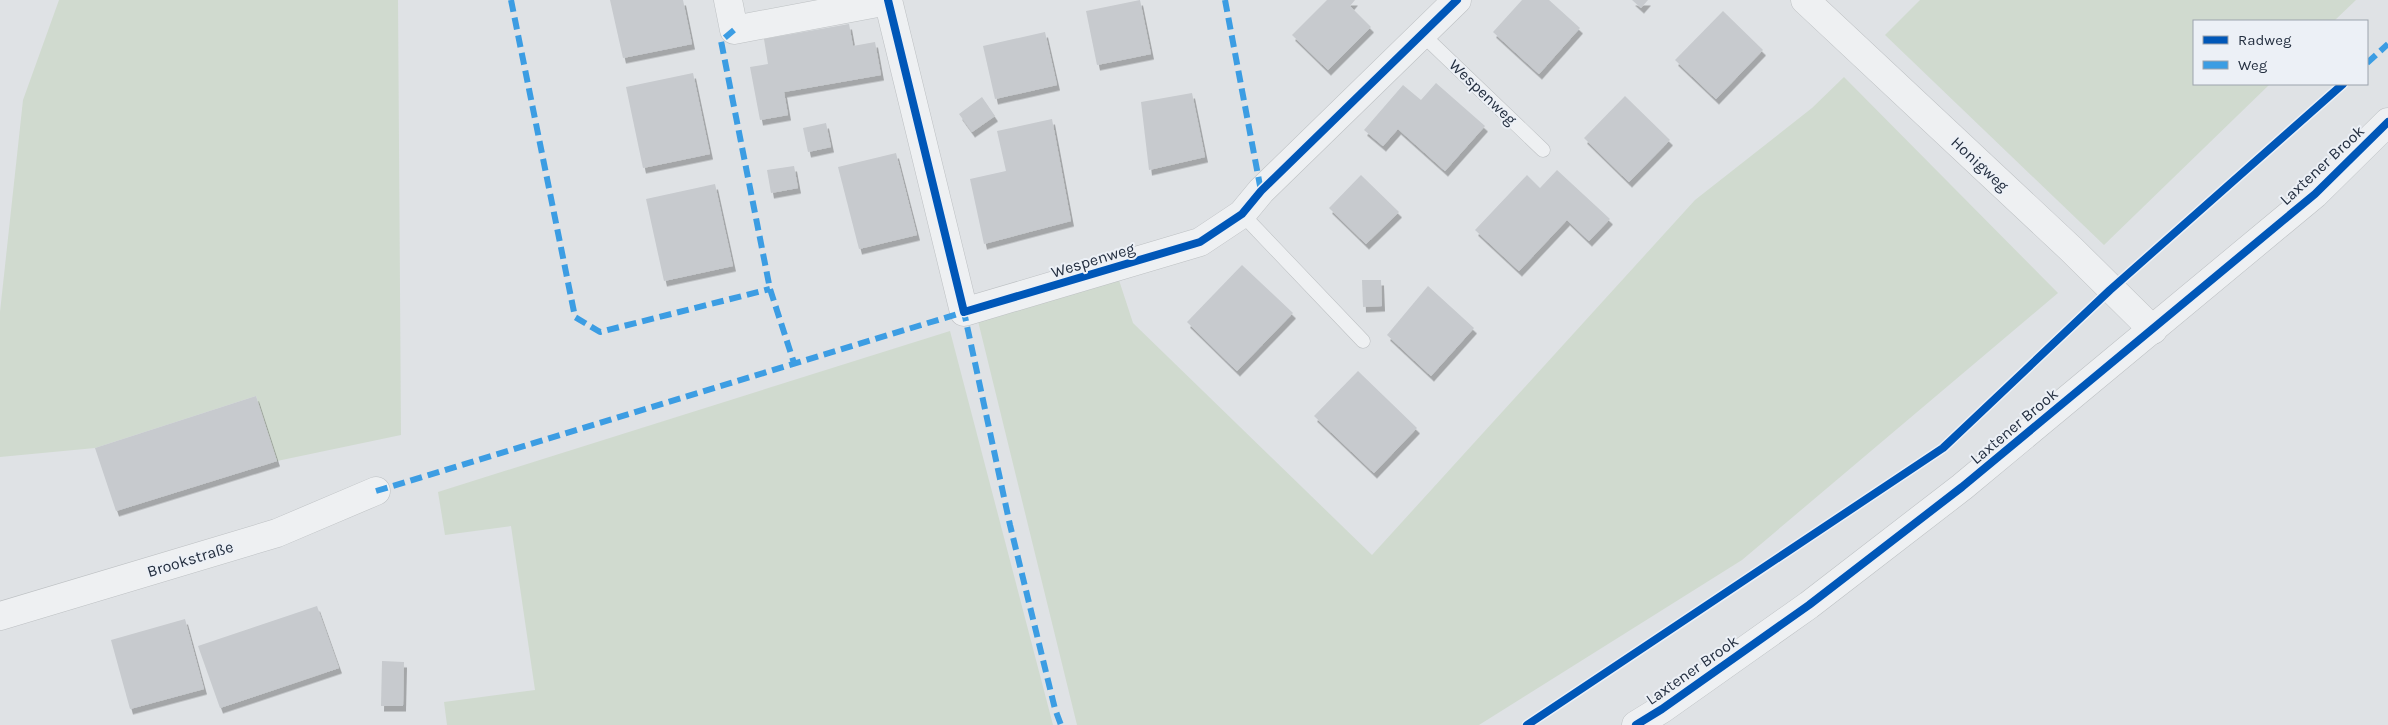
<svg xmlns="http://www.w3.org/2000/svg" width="2388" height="725" font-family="Karla,sans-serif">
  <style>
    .green { fill: #d0dacf }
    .building { fill: #c7cace; filter: url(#shadow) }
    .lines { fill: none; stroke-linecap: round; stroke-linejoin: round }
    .service-casing { stroke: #bdc0c3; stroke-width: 15 }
    .minor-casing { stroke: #bdc0c3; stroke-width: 29 }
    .tertiary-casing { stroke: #bdc0c3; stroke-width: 29 }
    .service { stroke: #eef0f2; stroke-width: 14 }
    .minor { stroke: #eef0f2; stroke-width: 28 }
    .tertiary { stroke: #eef0f2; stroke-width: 28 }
    .quiet { stroke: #3c9de3; stroke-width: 6; stroke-dasharray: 12 6; stroke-linecap: butt }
    .cycleway-casing { stroke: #ecf0f6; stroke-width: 11 }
    .cycleway { stroke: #0057b8; stroke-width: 8 }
    .labels { text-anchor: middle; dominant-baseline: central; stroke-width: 4; stroke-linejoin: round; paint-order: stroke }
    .street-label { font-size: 16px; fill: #242f40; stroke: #ecf0f6 }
  </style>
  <defs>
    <filter id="shadow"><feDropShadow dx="3" dy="5.5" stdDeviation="0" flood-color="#0004"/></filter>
  </defs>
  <rect width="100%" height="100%" fill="#dfe2e5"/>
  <g class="green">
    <polygon points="59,0 398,0 401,435 277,461 256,396 95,448 0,457 0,312 23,100"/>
    <polygon points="1920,0 2356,0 2334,21 2194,21 2194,84 2270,84 2104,245 1885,35"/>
    <polygon points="1844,77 2058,293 1742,560 1479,725 1077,725 978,321 1117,274 1133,323 1372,555 1695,200 1812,108"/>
    <polygon points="950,331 1053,725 447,725 444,702 535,690 511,526 445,535 438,492"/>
  </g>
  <g class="building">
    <polygon points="610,0 683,0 692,44 623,58"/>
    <polygon points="1140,0 1151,54 1097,65 1086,11"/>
    <polygon points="1327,0 1355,0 1350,6 1371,27 1328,70 1292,35"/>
    <polygon points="1522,0 1549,0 1580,28 1539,74 1493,32"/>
    <polygon points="1632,0 1648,0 1641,8"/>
    <polygon points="1723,11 1763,50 1716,99 1675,60"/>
    <polygon points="849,24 853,46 875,42 881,75 784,92 788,115 760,120 750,67 768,64 764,39"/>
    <polygon points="1045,32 1057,85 995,99 983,46"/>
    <polygon points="693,73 710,154 643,168 626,87"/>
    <polygon points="1436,83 1485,126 1445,171 1398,129 1383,146 1364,130 1403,85 1421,100"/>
    <polygon points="1192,93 1205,157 1149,170 1141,102"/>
    <polygon points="1625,96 1670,140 1629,182 1584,138"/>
    <polygon points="982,97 995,116 972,132 959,114"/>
    <polygon points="1052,119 1071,221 984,244 970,179 1006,171 997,131"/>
    <polygon points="826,123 831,147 808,152 803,128"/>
    <polygon points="896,153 917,235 859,249 838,167"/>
    <polygon points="794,166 798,188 771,193 767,170"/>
    <polygon points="1557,170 1610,219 1589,241 1567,220 1519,271 1475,230 1527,175 1540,188"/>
    <polygon points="1361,175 1399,212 1366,244 1329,208"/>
    <polygon points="715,184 733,266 664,281 646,199"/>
    <polygon points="1242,265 1293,313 1237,371 1187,322"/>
    <polygon points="1362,280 1381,280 1382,306 1363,307"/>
    <polygon points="1428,286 1474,328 1431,376 1387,335"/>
    <polygon points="1358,371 1417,428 1374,473 1314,416"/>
    <polygon points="256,396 277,461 116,511 95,448"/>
    <polygon points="317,606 339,668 220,708 198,646"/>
    <polygon points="185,619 204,689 130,709 111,640"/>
    <polygon points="382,661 404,662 403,706 381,706"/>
  </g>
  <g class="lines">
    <defs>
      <g id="service">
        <polyline points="1423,35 1543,150"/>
        <polyline points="1242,214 1363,341"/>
      </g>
      <g id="minor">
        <polyline points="728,0 734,30 888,1"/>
        <polyline points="888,0 964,312 1200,242 1242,214 1261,191 1457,0"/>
        <polyline points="1805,0 2071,249 2153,330"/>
        <polyline points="0,616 277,533 376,491"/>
      </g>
      <polyline id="tertiary" points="1636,725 1662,709 1809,605 1962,487 2315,194 2388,122"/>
    </defs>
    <use href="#service" class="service-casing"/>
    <use href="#minor" class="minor-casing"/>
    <use href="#tertiary" class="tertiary-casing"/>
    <use href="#service" class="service"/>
    <use href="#minor" class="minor"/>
    <use href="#tertiary" class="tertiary"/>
    <g class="quiet">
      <polyline points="511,0 575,317 600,332 770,289"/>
      <polyline points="1225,0 1261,191"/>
      <polyline points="734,30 721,41 770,289 794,363"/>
      <polyline points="2367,63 2388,44"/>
      <polyline points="376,491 964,312 1010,525 1055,709 1061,725"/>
    </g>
    <defs>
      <g id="cycleway">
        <polyline points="888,0 964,312 1200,242 1242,214 1261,191 1457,0"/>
        <polyline points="1527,725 1943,448 2110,290 2343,84"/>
        <polyline points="1636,725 1662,709 1809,605 1962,487 2315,194 2388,122"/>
      </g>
    </defs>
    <use href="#cycleway" class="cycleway-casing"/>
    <use href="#cycleway" class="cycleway"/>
  </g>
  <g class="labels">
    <g class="street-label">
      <text transform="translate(1483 92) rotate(44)">Wespenweg</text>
      <text transform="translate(1980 164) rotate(43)">Honigweg</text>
      <text transform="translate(2322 165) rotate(-43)">Laxtener Brook</text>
      <text transform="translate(1093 260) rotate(-17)">Wespenweg</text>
      <text transform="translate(2014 426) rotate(-40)">Laxtener Brook</text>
      <text transform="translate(190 559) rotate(-17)">Brookstraße</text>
      <text transform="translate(1692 670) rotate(-35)">Laxtener Brook</text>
    </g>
  </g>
  <rect x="2193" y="20" width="175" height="65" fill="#ecf0f6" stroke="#9ca3ad"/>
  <rect x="2203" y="36" width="25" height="8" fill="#0057b8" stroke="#9ca3ad"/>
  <text x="2238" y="45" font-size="15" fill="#242f40">Radweg</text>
  <rect x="2203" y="61" width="25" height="8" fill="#3c9de3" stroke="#9ca3ad"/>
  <text x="2238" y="70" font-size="15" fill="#242f40">Weg</text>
</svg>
